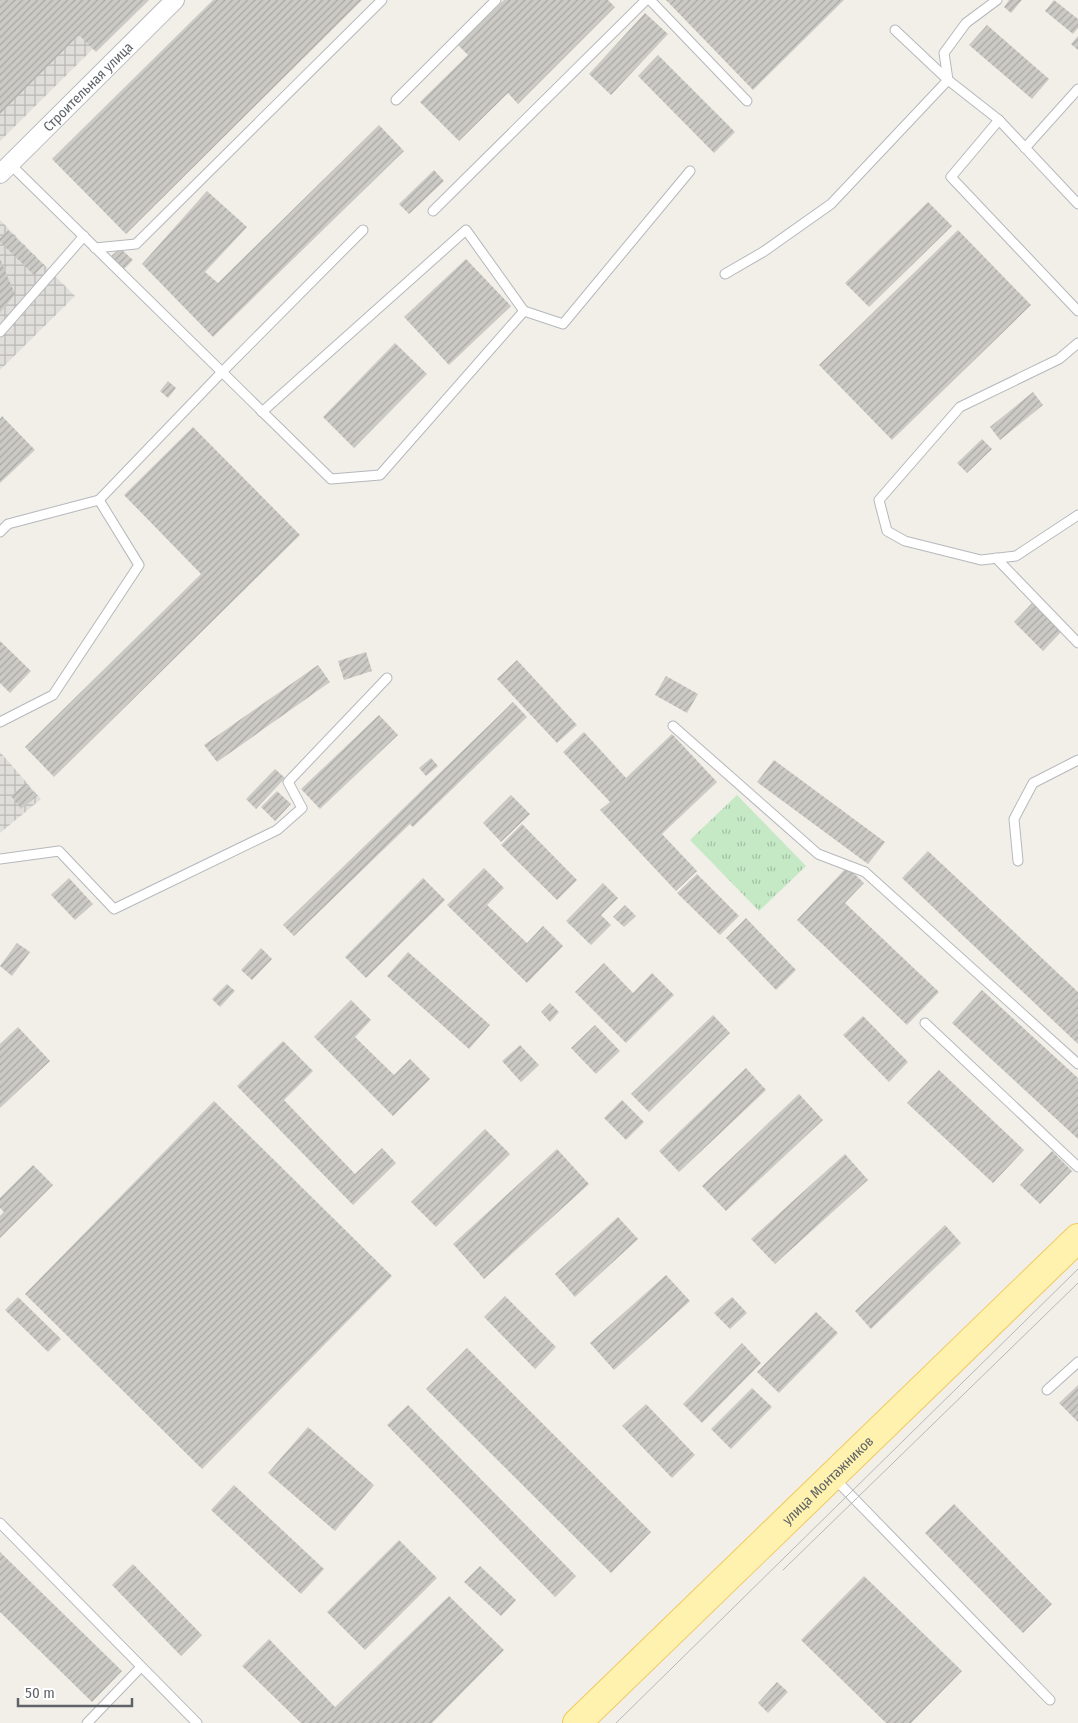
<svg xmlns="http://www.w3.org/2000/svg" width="1078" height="1723" font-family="'Fira Sans Condensed',sans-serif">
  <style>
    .industrial { fill: url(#industrial-grid) }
    .park { fill: url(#park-tufts) }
    .building { fill: url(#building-hatch) }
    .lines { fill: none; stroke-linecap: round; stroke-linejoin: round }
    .service-casing { stroke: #b5b8bc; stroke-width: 11 }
    .minor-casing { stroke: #b5b8bc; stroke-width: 20 }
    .primary-casing { stroke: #f2c960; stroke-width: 30 }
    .service { stroke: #fff; stroke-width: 9 }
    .minor { stroke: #fff; stroke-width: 18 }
    .primary { stroke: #fff2af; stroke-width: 28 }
    .tram { stroke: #b6b7b8; stroke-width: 1 }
    .labels { text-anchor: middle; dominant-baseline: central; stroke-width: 4.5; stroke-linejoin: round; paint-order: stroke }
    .street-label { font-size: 14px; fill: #5f6368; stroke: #fff }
  </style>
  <defs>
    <pattern id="industrial-grid" width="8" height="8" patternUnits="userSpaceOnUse" patternTransform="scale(1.25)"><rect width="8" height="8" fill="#e0deda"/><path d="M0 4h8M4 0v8" fill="none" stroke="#b9b8b5"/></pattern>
    <pattern id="park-tufts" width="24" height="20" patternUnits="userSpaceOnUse" patternTransform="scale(1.25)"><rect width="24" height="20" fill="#c5e8c5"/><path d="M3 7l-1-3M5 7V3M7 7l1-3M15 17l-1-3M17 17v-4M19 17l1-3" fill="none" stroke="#a3c0a4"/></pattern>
    <pattern id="building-hatch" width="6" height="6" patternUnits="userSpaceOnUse" patternTransform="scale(1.25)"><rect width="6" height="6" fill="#cccac5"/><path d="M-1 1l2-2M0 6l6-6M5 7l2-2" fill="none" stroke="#a9a8a4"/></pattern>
  </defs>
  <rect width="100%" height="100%" fill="#f1efe8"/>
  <g class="industrial">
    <polygon points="0,0 142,0 0,141"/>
    <polygon points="0,220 75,296 0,370"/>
    <polygon points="0,752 41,799 0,833"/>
  </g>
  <polygon class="park" points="737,795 806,866 759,911 690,840"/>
  <g class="building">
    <polygon points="0,0 149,0 96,52 79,35 0,114"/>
    <polygon points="213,0 362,0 126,234 52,159"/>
    <polygon points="504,0 608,0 615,7 518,104 508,93 459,141 420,102 468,55 458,45"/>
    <polygon points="666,0 844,0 753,90"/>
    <polygon points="1009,0 1022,0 1011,13 1004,7"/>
    <polygon points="1054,0 1078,19 1078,28 1073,34 1045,11"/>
    <polygon points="645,13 668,34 611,95 589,74"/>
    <polygon points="987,25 1049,79 1032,99 969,45"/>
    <polygon points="1078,36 1078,50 1071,44"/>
    <polygon points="658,55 735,132 714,153 638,76"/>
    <polygon points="379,125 404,151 213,337 142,264 207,191 247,227 205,272 218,283"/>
    <polygon points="434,170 444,181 409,214 399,204"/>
    <polygon points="928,202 952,226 869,307 845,283"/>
    <polygon points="8,230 44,265 34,275 0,242 0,238"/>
    <polygon points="958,230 1031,305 892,440 819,365"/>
    <polygon points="120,248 133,260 123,270 110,257"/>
    <polygon points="0,259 15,294 0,313"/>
    <polygon points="466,259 511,306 449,365 404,317"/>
    <polygon points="395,343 427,374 354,448 323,417"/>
    <polygon points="168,381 176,388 168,398 160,391"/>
    <polygon points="1033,392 1043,405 1000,440 990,427"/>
    <polygon points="2,416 35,450 0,483 0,419"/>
    <polygon points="193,427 300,535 54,777 25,747 201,574 124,495"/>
    <polygon points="982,439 992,449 967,473 957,463"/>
    <polygon points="1032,603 1061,632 1043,651 1014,622"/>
    <polygon points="0,641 31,671 10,693 0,683"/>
    <polygon points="366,652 372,671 344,680 338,661"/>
    <polygon points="517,660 577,725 557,743 497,679"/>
    <polygon points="318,665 330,682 217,762 204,745"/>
    <polygon points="666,676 698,694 687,713 655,695"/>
    <polygon points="513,702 527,717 413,827 410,824 294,936 283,925"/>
    <polygon points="379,715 398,735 320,809 301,789"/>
    <polygon points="584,732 626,778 672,734 717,782 662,834 697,871 676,891 600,810 610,802 563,752"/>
    <polygon points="431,758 438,766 426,776 419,768"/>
    <polygon points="774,760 885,842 868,864 757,782"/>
    <polygon points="275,769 285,778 256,809 246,799"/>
    <polygon points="26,783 37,796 21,809 11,796"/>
    <polygon points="277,791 291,804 275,821 261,807"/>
    <polygon points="511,795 530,814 501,842 483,823"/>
    <polygon points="522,824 577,880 557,900 501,845"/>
    <polygon points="928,851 1078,992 1078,1044 902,878"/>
    <polygon points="847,867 864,883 845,903 939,992 907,1025 797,920"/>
    <polygon points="484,868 504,888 487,905 527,943 543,926 563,946 527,983 447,905"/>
    <polygon points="697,874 739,916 720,935 677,893"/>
    <polygon points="69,878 93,904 75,920 51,895"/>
    <polygon points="423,878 445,900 366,978 345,957"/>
    <polygon points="603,883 618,898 601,915 611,925 591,945 566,921"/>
    <polygon points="625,905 636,916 624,927 613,917"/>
    <polygon points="746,918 796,970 776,990 726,938"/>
    <polygon points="17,943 30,952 12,976 0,966"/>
    <polygon points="261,948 272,959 252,980 241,970"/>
    <polygon points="408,952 490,1025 469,1049 387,976"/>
    <polygon points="604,963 633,993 652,973 674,995 626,1043 575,992"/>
    <polygon points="227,984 235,991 220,1007 212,999"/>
    <polygon points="982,990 1078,1078 1078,1139 952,1023"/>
    <polygon points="351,1000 371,1020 355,1037 394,1075 410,1059 430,1079 393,1116 314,1037"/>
    <polygon points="550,1003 559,1012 550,1022 541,1012"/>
    <polygon points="713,1015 730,1033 649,1112 631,1094"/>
    <polygon points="863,1016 908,1062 889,1082 843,1035"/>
    <polygon points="595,1025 620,1051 596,1074 571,1048"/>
    <polygon points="18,1027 50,1061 0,1108 0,1044"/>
    <polygon points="283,1041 313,1071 284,1100 355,1174 382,1148 396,1163 353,1205 237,1086"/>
    <polygon points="520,1045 539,1065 521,1082 502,1061"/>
    <polygon points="746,1068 766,1090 679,1172 659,1151"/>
    <polygon points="939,1070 1024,1150 993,1183 907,1103"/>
    <polygon points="799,1094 823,1120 726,1211 702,1186"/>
    <polygon points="622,1100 644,1122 626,1140 604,1118"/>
    <polygon points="214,1101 392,1276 202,1469 25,1294"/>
    <polygon points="485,1129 510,1154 436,1227 411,1202"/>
    <polygon points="557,1149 589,1184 484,1279 453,1244"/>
    <polygon points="1052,1151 1072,1171 1040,1204 1020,1185"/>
    <polygon points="845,1154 868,1180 775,1264 751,1239"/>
    <polygon points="33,1165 53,1185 0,1238 0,1216 4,1212 0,1208 0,1198"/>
    <polygon points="618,1217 638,1239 575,1297 555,1274"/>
    <polygon points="945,1225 961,1243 871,1329 855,1311"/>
    <polygon points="666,1275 690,1301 614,1370 590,1343"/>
    <polygon points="505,1296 556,1347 535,1369 484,1317"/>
    <polygon points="18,1297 61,1339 48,1352 5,1310"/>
    <polygon points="732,1297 747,1313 730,1329 714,1313"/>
    <polygon points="816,1312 838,1333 779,1393 757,1372"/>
    <polygon points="742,1343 761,1363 702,1423 683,1404"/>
    <polygon points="467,1348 651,1532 611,1573 426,1389"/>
    <polygon points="1078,1385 1078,1422 1059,1403"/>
    <polygon points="752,1388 772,1407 731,1449 711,1429"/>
    <polygon points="646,1404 695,1455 672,1478 622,1426"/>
    <polygon points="408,1405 576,1576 555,1597 387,1425"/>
    <polygon points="308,1427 374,1485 335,1531 268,1473"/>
    <polygon points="234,1485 324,1569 301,1594 211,1510"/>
    <polygon points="954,1504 1052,1604 1023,1633 925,1533"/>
    <polygon points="399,1540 437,1578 365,1650 327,1612"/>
    <polygon points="0,1552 122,1671 92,1702 0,1612"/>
    <polygon points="133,1564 202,1635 181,1656 112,1585"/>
    <polygon points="480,1566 516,1600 501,1616 464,1582"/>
    <polygon points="864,1576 962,1671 911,1723 886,1723 801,1640"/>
    <polygon points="449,1596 504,1650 432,1723 301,1723 242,1666 269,1639 335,1707"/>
    <polygon points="777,1682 788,1692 768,1713 758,1703"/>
  </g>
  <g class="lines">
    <defs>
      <g id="service">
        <polyline points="650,0 747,101"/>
        <polyline points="895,30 948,80 999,120 1078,204"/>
        <polyline points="396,100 496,0"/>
        <polyline points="999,120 951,177 1078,311"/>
        <polyline points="1025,148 1078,89"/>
        <polyline points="10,164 331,479 380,475 524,311 563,324 690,171"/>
        <polyline points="433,211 646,0"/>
        <polyline points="95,248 136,244 382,0"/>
        <polyline points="725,274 763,252 831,204 948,80 944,53 966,23 997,0"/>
        <polyline points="0,332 84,236"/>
        <polyline points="1078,343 1059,359 960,407 879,500 887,531 905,541 981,560 1016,556 1078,515"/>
        <polyline points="262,412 466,230 524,311"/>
        <polyline points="0,532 8,524 99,500 222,372 363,230"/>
        <polyline points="996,558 1078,643"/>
        <polyline points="0,722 53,695 139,565 99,500"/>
        <polyline points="673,726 818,854 865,872 1078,1064"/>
        <polyline points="0,859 59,851 114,909 277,830 302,808 288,782 387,678"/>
        <polyline points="1018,861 1014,819 1033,783 1078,760"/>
        <polyline points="925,1023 1078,1167"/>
        <polyline points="1047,1390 1078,1362"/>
        <polyline points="834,1478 1050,1700"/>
        <polyline points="0,1523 197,1723"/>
        <polyline points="87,1723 141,1667"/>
      </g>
      <g id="minor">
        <path id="s1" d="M 0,174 L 175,0"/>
      </g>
      <g id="primary">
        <path id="s2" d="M 577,1723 L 1078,1238"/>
      </g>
    </defs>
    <use href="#service" class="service-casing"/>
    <use href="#minor" class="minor-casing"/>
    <use href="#primary" class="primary-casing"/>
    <use href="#service" class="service"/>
    <use href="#minor" class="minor"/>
    <use href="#primary" class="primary"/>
    <g class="tram">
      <polyline points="783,1570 1078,1283"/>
      <polyline points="616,1723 1078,1269"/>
    </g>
  </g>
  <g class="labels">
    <g class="street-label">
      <text stroke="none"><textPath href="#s1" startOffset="124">Строительная улица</textPath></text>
      <text stroke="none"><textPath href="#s2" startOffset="349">улица Монтажников</textPath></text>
    </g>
  </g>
  <path d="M18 1698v8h114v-8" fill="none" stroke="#5f6368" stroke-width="2.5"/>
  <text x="25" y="1698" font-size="15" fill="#5f6368" stroke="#ffffff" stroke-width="4" paint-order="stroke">50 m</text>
</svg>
